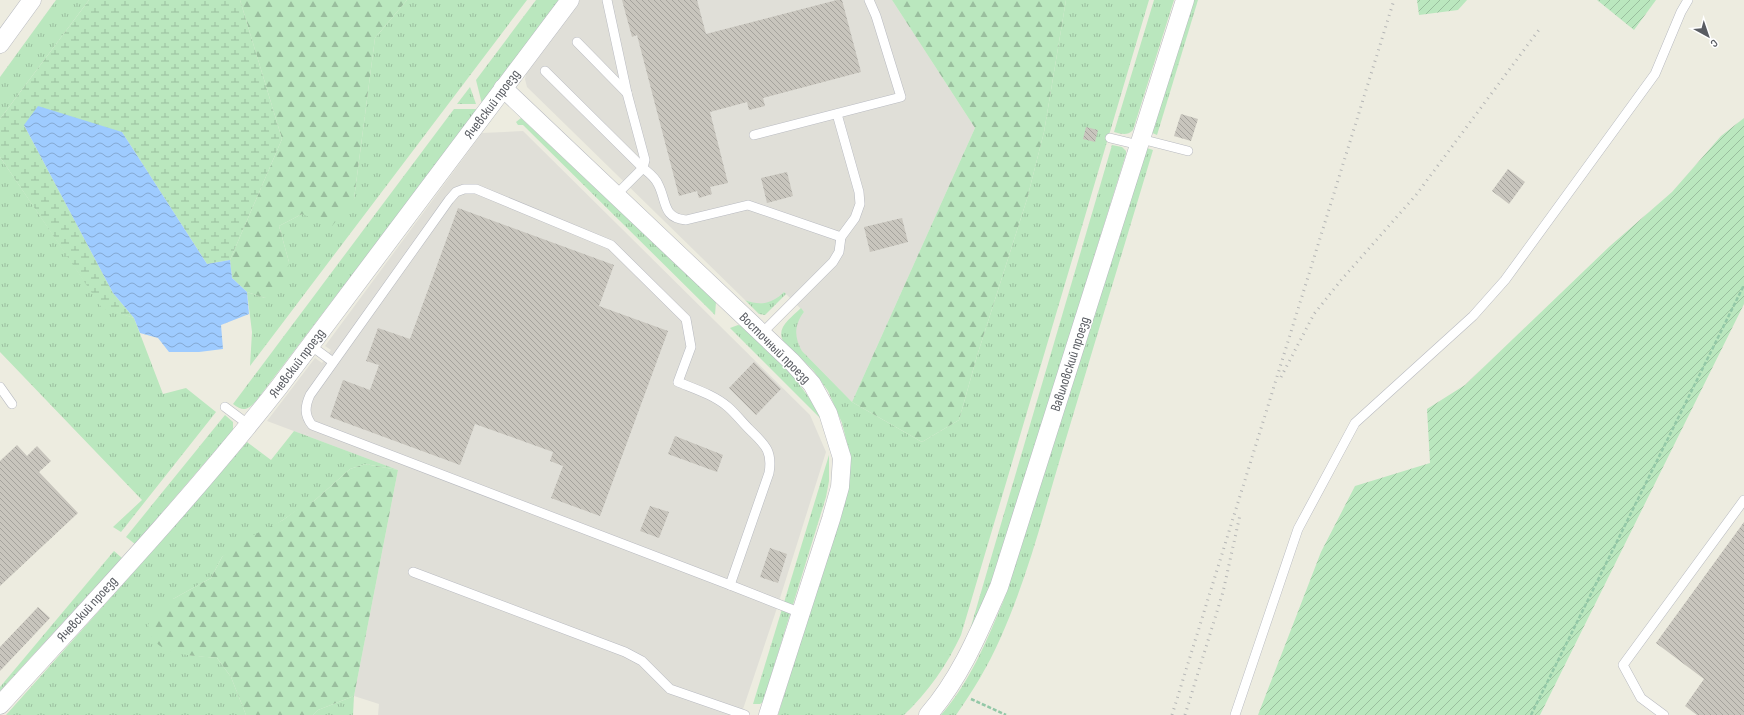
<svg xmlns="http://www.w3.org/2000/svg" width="1744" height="715" font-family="'Sofia Sans Condensed',sans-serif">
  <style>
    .industrial { fill: #e0dfd8 }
    .grass { fill: url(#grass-tufts) }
    .forest { fill: url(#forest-firs) }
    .wetland { fill: url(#wetland-marsh) }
    .garden { fill: url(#garden-furrows) }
    .water { fill: url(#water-waves) }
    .building { fill: url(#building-back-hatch) }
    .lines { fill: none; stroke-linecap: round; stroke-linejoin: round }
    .lane-casing { stroke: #b8bac0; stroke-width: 10 }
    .street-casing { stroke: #b8bac0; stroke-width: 19 }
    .path { stroke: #93c8a7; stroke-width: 2.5; stroke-dasharray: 4 2; stroke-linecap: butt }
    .lane { stroke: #fff; stroke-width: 9 }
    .street { stroke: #fff; stroke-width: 18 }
    .rail { stroke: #b4b5b5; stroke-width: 3; stroke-dasharray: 1 5; stroke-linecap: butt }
    .labels { text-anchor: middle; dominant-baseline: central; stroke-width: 3; stroke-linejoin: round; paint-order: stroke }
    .street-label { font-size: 14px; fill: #595c62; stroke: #fff }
  </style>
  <defs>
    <pattern id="grass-tufts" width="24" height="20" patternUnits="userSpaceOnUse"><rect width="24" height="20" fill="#bae7be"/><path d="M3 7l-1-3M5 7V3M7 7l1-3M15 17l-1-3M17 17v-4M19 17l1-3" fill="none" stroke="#9abe9e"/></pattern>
    <pattern id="forest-firs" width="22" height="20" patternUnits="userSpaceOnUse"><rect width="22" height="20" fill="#bae7be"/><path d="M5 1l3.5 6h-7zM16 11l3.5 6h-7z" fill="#9abe9e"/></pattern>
    <pattern id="wetland-marsh" width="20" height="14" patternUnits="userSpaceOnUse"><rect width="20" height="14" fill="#bae7be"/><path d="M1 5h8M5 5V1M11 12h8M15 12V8" fill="none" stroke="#9abe9e"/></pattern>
    <pattern id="garden-furrows" width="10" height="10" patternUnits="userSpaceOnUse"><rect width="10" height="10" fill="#bae7be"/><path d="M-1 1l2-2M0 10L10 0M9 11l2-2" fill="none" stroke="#9abe9e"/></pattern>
    <pattern id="water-waves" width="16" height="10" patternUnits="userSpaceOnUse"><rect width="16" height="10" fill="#9ecbff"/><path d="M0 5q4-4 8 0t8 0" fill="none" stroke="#84a8d2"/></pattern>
    <pattern id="building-back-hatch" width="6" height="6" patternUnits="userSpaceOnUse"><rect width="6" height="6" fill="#c8c5bd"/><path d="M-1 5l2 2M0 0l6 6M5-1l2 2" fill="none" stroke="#a5a39d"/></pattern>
  </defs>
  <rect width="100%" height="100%" fill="#edece0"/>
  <g class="industrial">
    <polygon points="580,0 892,0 975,128 852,402 802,351 796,341 795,331 798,320 804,312 784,292 777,299 768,303 755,304 745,300 527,87 525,79 527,70"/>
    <polygon points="523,131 810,415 826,452 775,614 741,715 378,715 379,704 354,696 398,470 267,421 315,358 322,363 331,350 325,346 482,133"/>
  </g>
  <g class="grass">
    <polygon points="56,0 89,0 0,119 0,77"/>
    <polygon points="407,0 527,0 250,366 252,332 247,292 265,298 289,262 279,226 302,214 354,199 375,38"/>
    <polygon points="536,0 560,0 482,104 476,80"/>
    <path d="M 1066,0 L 1149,0 L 961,635 C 947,665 928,692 904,715 L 778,715 L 849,483 L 848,447 L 842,423 L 828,391 L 813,370 L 783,341 C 776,327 791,318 801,308 L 804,312 C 794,325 794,337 802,351 L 852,402 L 922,442 L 959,420 L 977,356 L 1027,199 L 1044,132 Z"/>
    <path d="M 1154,0 L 1174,0 L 1133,130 C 1127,136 1122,134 1114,132 Z"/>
    <polygon points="1192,0 1198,0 1157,135 1150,132"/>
    <polygon points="470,87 476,104 457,104"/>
    <path d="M 454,109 L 478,109 L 256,401 C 248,410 243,412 233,404 Z"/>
    <polygon points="521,118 716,302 715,315 523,125 518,125 516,122"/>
    <polygon points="1112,145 1122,147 1126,151 1126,154 992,584 967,640"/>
    <path d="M 1147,148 L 1153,150 C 1124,247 1094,345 1065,442 C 1045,508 1028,577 1000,639 C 988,666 973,691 956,715 L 941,715 C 970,682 986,642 1003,602 Z"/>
    <polygon points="0,157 102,307 134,318 163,394 186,388 216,412 121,532 113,527 142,500 0,352"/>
    <path d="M 784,292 L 786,294 L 765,315 L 759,314 L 745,300 C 760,306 772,304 784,292 Z"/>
    <polygon points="738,325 742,326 793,376 810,399 821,419 730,328"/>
    <polygon points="225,415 233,422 233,430 135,544 126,537"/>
    <polygon points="294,431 398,470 365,464 350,469 314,501 303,506 283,520 222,557 211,578 173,599 188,655 217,658 231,677 246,715 6,715 165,537 247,442 271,460"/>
    <polygon points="829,455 829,481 826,497 763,702 760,704 753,704"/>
    <polygon points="114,551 122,558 0,691 0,687"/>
    <polygon points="354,696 353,715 313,715 318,710"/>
  </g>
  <g class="forest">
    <polygon points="240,0 407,0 375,38 354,199 332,226 302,214 279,226 289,262 285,287 265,298 247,292 232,278 230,260 282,139"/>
    <polygon points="892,0 1066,0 1044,132 1027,199 977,356 959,420 922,442 852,402 975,128"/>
    <path d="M 365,464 L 398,470 L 354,696 L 318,710 L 313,715 L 246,715 L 231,677 L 217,658 C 199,656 161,656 152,637 C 150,633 149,629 148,625 L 154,615 L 173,599 L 211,578 L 222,557 L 240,542 L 283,520 L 303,505 L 314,501 L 350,469 Z"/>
  </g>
  <polygon class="wetland" points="89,0 240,0 282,139 230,260 207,264 122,132 24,125 113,293 134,318 102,308 0,157 0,119"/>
  <g class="garden">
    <polygon points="1417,0 1467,0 1458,10 1419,15"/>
    <polygon points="1597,0 1656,0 1634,30"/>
    <polygon points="1744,118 1744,304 1540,715 1258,715 1321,552 1355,486 1430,463 1427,409 1465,385 1610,246 1672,192 1721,136"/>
  </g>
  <polygon class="water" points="38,106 122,132 207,264 230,260 232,278 247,292 249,314 221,325 223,349 199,352 169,352 158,338 140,333 134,318 113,293 24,125"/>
  <g class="building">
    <polygon points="622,0 697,0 706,34 837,0 842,0 861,72 763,98 765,106 749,110 747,102 710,112 728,183 710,187 712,194 699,198 697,191 679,196 637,35 632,37"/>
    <polygon points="1181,114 1198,119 1191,141 1174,136"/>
    <polygon points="1086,127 1098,130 1095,142 1083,139"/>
    <polygon points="1508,169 1525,182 1509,204 1492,191"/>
    <polygon points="787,172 793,196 767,203 761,178"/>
    <polygon points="458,208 614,265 599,306 668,331 600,516 551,498 563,466 550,461 553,452 475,424 460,465 330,417 343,380 370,390 379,365 366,361 378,328 410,339"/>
    <polygon points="902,218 908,242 870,252 864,227"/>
    <polygon points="754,362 781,389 756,415 729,388"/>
    <polygon points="675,436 723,455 717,472 668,454"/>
    <polygon points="17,445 27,456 37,446 51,461 39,472 78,513 0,586 0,461"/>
    <polygon points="650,506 669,512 659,538 640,531"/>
    <polygon points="1744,522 1744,715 1697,715 1685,706 1704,679 1656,643"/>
    <polygon points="770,548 787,554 778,583 760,577"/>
    <polygon points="38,607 50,618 0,671 0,647"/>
  </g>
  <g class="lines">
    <defs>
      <g id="lane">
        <polyline points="607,0 627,93"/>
        <polyline points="577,42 627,93 645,160 643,168 616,195"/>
        <path d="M 545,71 L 643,168 C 649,173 655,177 658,184 C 667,201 662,218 686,220 L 748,205 L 841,237"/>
        <polyline points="754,135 901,97 876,16 869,0"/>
        <polyline points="1110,138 1139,145"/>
        <polyline points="1141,139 1188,151"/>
        <path d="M 464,189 L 476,189 L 611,245 L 686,319 L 691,347 L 678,382 C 695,389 714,395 728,407 C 735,413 742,422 749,429 C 764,444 773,450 769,473 L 730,585 L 312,425 C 304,415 305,406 310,395 L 449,200 L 456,192 Z"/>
        <polyline points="762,333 833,262 839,252 841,237 855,218 860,204 859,192 837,114"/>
        <polyline points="310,345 333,362"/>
        <polyline points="0,387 12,404"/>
        <polyline points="225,407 249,425"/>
        <polyline points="413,572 625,652 642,661 670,689 745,715"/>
        <polyline points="730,585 801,613"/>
        <polyline points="1235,715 1298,529 1355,423 1473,316 1505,280 1655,74 1681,12 1688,0"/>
        <polyline points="1664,715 1641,698 1623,665 1744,500"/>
      </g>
      <g id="street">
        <polyline points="0,44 32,0"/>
        <polyline points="503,88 792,362 812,384 828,413 842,458 840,487 831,519 768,715"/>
        <path d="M 0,705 C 95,601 192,498 279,387 L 570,0"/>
        <path d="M 928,715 C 961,677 979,632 999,587 L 1185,0"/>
      </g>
    </defs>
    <use href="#lane" class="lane-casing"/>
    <use href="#street" class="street-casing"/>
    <g class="path">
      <polyline points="971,699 1006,715"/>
      <polyline points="1531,715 1744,285"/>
    </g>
    <use href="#lane" class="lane"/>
    <use href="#street" class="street"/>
    <g class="rail">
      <polyline points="1281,377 1314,314 1342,279 1416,195 1541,27"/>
      <polyline points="1172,715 1394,0"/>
      <polyline points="1185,715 1223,592 1240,515"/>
    </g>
  </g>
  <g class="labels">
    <g class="street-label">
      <text transform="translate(492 104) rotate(-53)">Ячевский проезд</text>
      <text transform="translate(775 348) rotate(45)">Восточный проезд</text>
      <text transform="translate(297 363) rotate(-53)">Ячевский проезд</text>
      <text transform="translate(1070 364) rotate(-72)">Вавиловский проезд</text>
      <text transform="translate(87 609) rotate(-48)">Ячевский проезд</text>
    </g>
  </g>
  <g transform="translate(1708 36) rotate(140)" stroke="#ffffff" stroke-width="3" paint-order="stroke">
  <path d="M0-3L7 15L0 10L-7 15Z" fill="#595c62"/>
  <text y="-6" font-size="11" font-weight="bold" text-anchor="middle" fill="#595c62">С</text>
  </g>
</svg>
